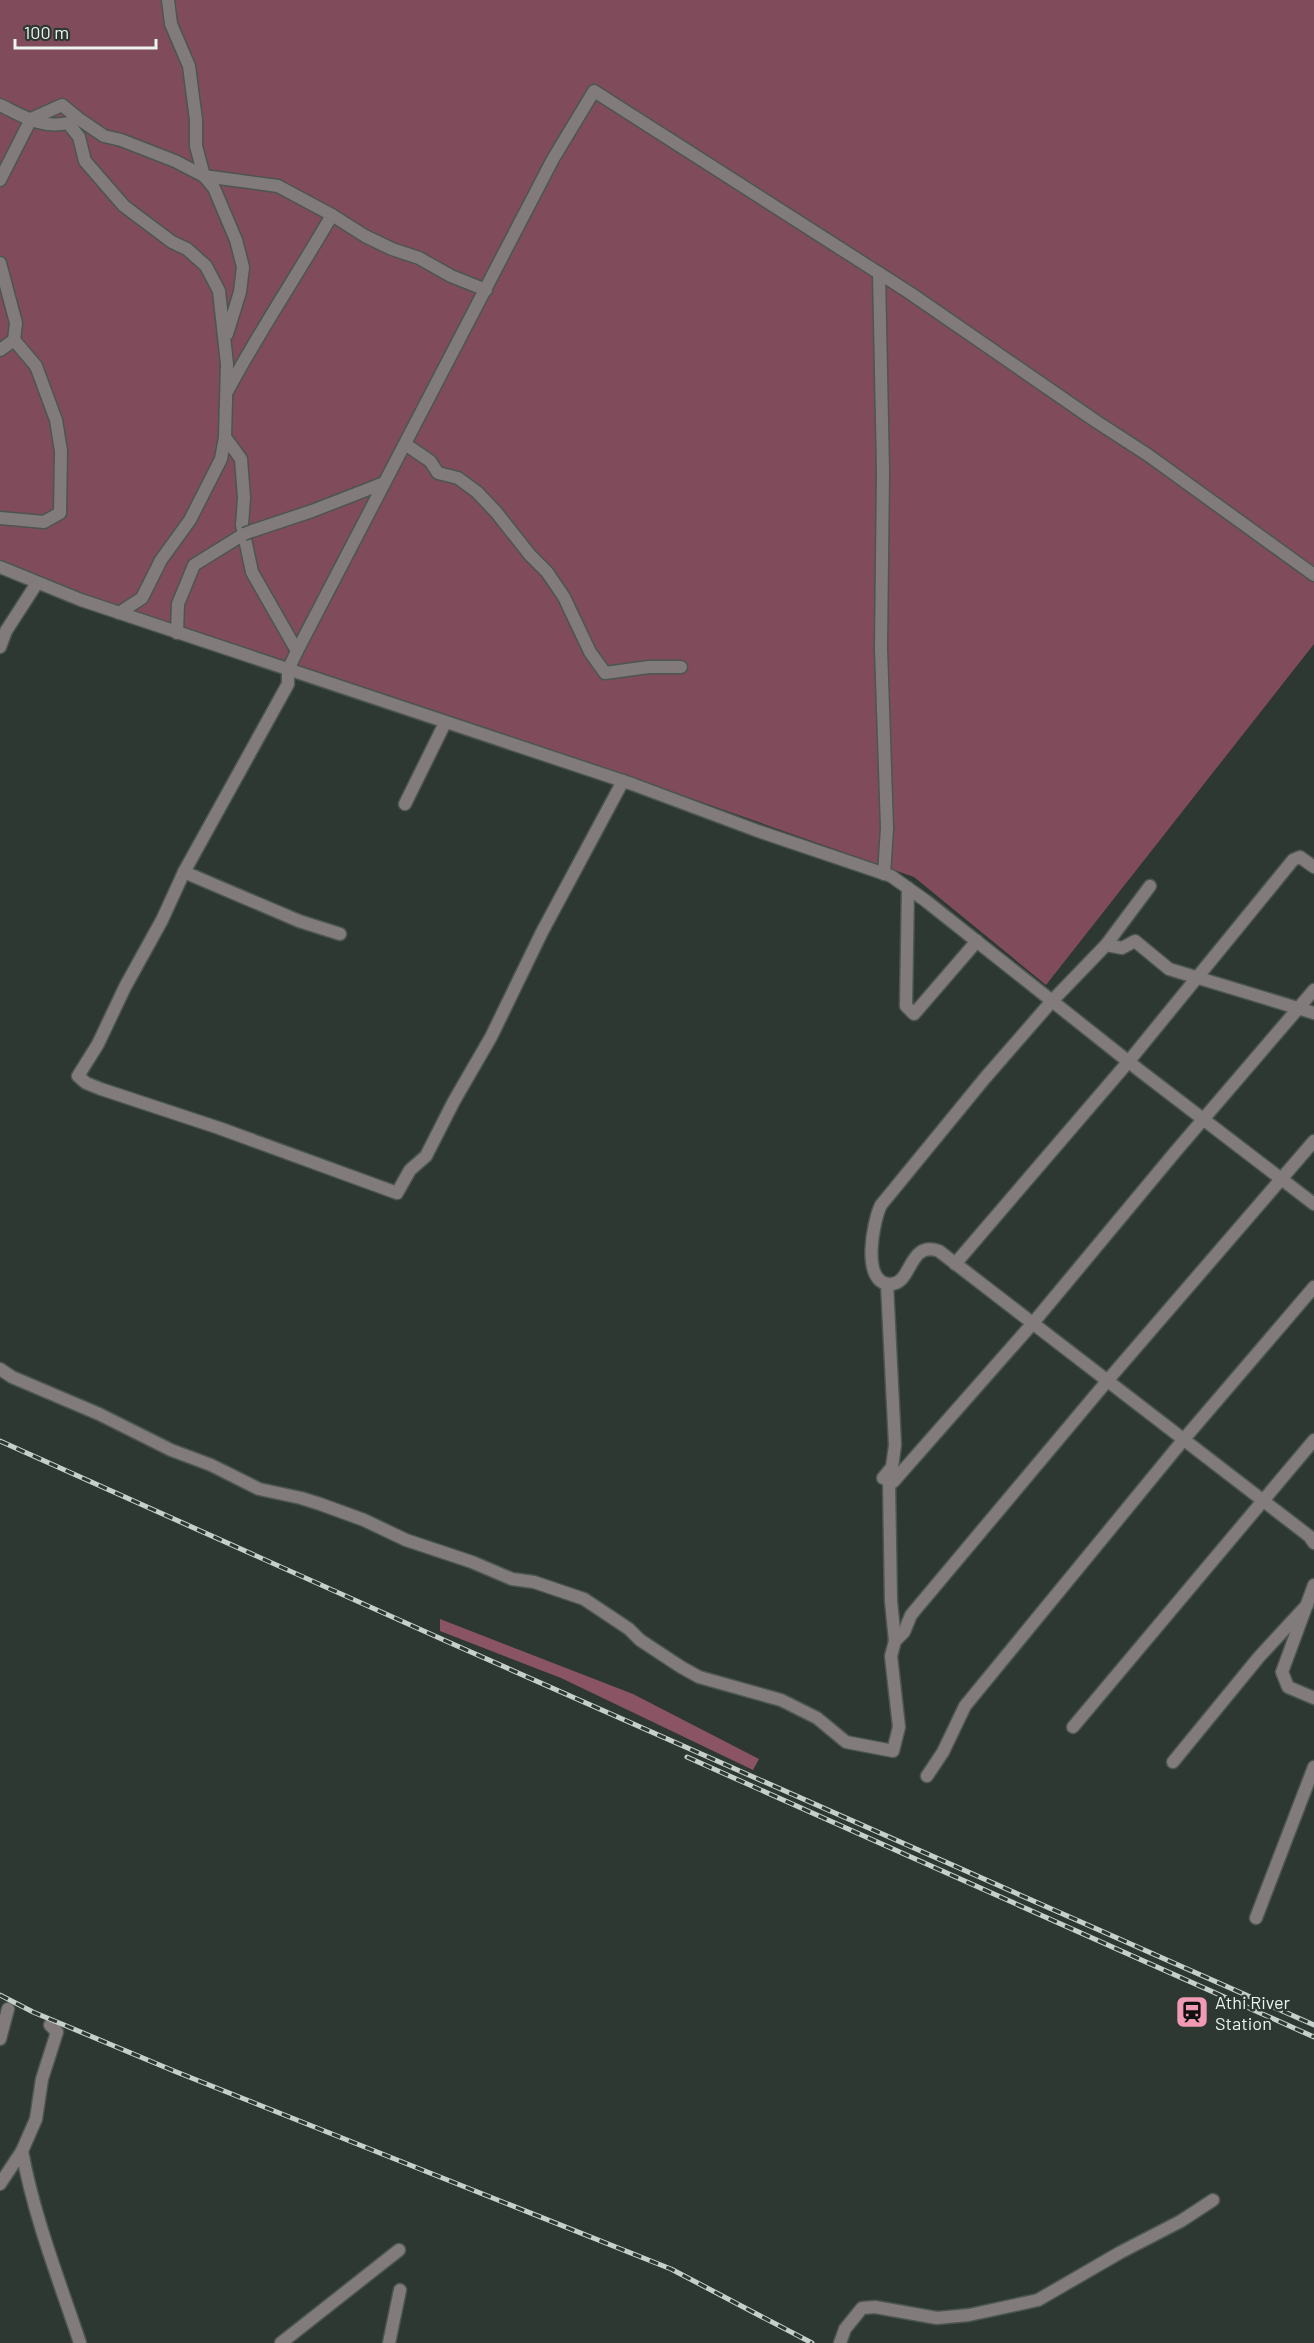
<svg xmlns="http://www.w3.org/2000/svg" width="1314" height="2343" font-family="Barlow,sans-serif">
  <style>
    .green { fill: #804c5c }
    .forest { fill: #8a5464 }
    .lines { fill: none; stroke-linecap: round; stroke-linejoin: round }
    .minor-casing { stroke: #4b564f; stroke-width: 15 }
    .minor { stroke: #827b7c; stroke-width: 12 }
    .rail-casing { stroke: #c7cfca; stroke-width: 5 }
    .rail { stroke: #2c3831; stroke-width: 3; stroke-dasharray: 9; stroke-linecap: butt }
    .minor-bridge-casing { stroke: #4b564f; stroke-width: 15; stroke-linecap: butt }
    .minor-bridge { stroke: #827b7c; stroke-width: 12 }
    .labels { text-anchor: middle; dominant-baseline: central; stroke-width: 5; stroke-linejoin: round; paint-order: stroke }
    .poi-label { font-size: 18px; fill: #ecf4ef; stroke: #2c3831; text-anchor: start }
  </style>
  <rect width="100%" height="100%" fill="#2c3831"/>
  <polygon class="green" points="0,0 1314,0 1314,644 1046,985 914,877 690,798 268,655 119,613 0,565"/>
  <polygon class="forest" points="440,1619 633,1694 759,1759 753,1770 561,1678 440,1631"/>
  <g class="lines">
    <defs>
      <g id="minor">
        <polyline points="168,0 171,24 189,66 196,120 196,146 204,176 278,186 332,215 365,236 392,249 419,258 451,276 486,290"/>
        <path d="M 0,105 C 23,116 42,129 68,123 L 79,137 L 85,161 L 124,206 L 172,242 L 187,249 L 206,266 L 219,291 L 227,364 L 225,437 L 241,459 L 244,498 L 242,525 L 252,572 L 297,651"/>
        <polyline points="0,180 31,119 62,105 79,119 104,136 121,140 175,161 204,176 214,188 236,240 243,267 240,292 227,334"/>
        <polyline points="0,263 16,323 14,340 0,350"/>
        <polyline points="879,273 883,471 881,649 887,828 884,874"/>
        <path d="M 228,390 C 260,330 298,274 332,215"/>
        <polyline points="405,444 430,461 438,473 458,478 477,492 496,512 530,555 547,572 564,597 590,652 605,673 649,667 681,667"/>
        <polyline points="0,518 44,522 60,513 61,451 56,420 36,366 14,340"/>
        <polyline points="252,531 312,511 384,483"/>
        <polyline points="0,567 81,600 632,784 758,831 891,876 926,901 1139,1070 1314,1204"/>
        <polyline points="119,613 142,598 161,560 190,520 221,459 225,437"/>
        <polyline points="177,633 178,604 194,565 244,534"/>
        <polyline points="0,647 6,631 37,583"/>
        <polyline points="405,804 445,723"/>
        <polyline points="184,872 162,920 125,987 98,1044 78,1076 86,1083 101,1089 219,1128 397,1193 410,1170 426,1156 454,1101 491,1037 542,932 623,781"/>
        <path d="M 1150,886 L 1106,945 L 1052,1001 L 985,1078 L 881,1205 C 873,1221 861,1282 889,1284 C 913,1286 907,1240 939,1251 L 1309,1536 L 1314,1543"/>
        <polyline points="908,888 906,1006 914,1014 977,941"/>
        <polyline points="340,934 299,921 184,872 288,684 288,670 297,651 553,159 594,91 910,293 1097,422 1148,455 1314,575"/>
        <polyline points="1106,945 1122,948 1135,941 1169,969 1314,1013"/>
        <polyline points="955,1264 1129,1061 1293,860 1300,857 1314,867"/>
        <polyline points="887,1284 895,1445 892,1467 883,1478 893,1482 1033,1323 1176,1151 1314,990"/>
        <polyline points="0,1369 12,1377 99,1414 171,1450 211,1465 259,1489 301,1498 320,1504 364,1520 406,1540 472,1562 512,1579 534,1582 584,1599 629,1629 640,1640 681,1667 699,1677 781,1700 817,1718 846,1742 893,1751 899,1727 891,1656 895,1641 904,1632 911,1615 1108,1380 1314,1141"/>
        <polyline points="889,1482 891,1601 895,1641"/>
        <polyline points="1314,1585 1282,1672 1288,1687 1314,1698"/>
        <polyline points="1073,1727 1314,1440"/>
        <polyline points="1173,1762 1259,1657 1307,1605"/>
        <polyline points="927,1776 943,1752 965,1706 1184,1439 1314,1287"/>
        <polyline points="1256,1918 1314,1767"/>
        <polyline points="0,2039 8,2009"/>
        <path d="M 22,2151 C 34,2217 59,2280 80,2343"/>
        <polyline points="0,2184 22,2151 36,2119 42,2079 57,2032 50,2025"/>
        <polyline points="281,2343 399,2250"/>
        <polyline points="389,2343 400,2290"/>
        <polyline points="840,2343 845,2329 862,2308 875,2307 937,2318 969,2315 1038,2300 1121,2252 1181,2221 1213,2200"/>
      </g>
    </defs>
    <use href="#minor" class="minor-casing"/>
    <use href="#minor" class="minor"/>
    <defs>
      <g id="rail">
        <polyline points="0,1441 455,1645 1314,2025"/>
        <polyline points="687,1757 1314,2037"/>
        <polyline points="0,1995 33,2012 174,2071 671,2269 812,2343"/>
      </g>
    </defs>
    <use href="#rail" class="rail-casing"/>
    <use href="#rail" class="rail"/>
    <defs>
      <polyline id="minor-bridge" points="244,534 252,531"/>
    </defs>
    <use href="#minor-bridge" class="minor-bridge-casing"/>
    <use href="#minor-bridge" class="minor-bridge"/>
  </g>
  <defs>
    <symbol id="station-square" viewBox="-11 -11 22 22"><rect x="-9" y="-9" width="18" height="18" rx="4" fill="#f19ab3" stroke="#2c3831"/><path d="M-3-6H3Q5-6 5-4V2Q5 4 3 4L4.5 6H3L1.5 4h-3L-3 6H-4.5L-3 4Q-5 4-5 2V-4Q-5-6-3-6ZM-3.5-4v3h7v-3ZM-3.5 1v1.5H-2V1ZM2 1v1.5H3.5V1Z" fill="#111"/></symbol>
  </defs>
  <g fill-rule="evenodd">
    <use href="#station-square" x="1173" y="1993" width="38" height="38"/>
  </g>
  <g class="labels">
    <g class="poi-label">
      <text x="1215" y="2002">Athi River<tspan x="1215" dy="21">Station</tspan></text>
    </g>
  </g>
  <path d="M15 39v9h141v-9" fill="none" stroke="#ecf4ef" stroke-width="3"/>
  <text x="24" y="39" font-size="18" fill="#ecf4ef" stroke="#2c3831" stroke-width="4.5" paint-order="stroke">100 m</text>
</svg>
